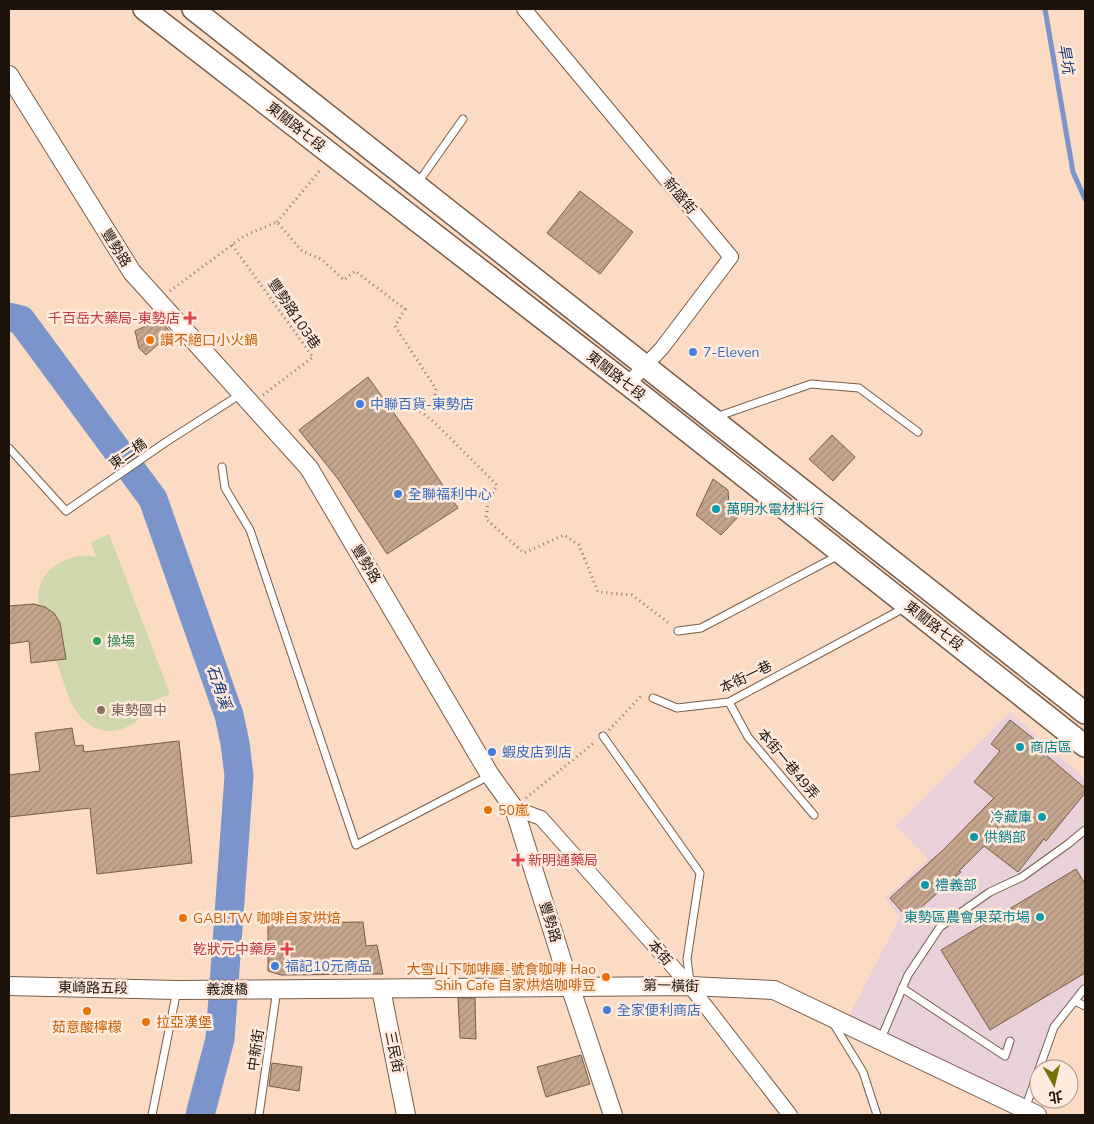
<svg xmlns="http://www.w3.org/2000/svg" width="1094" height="1124" font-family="'Nunito Sans','Noto Sans TC',sans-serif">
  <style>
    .commercial { fill: #e9d1da }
    .green { fill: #d0d7ac }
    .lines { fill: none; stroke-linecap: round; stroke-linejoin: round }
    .stream { stroke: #7b95cc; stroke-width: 5 }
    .river { stroke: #7b95cc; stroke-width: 29 }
    .building { fill: url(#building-hatch); stroke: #785d48 }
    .service-casing { stroke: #795d48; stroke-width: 9 }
    .minor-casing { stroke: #795d48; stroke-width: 16 }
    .tertiary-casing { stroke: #795d48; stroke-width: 20 }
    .primary-casing { stroke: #795d48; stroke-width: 24 }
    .path { stroke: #8c7767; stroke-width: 3; stroke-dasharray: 1 4; stroke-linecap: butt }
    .service { stroke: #fff; stroke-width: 7 }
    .minor { stroke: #fff; stroke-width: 14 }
    .tertiary { stroke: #fff; stroke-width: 18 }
    .primary { stroke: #fff; stroke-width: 21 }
    .health-dot { fill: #e0444e; stroke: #ffebdd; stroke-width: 2 }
    .food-dot { fill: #e8710a; stroke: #ffebdd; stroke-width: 2 }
    .shop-dot { fill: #3f7fe0; stroke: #ffebdd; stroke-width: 2 }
    .culture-dot { fill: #0f9aa8; stroke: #ffebdd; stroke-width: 2 }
    .leisure-dot { fill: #2e9e5b; stroke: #ffebdd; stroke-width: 2 }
    .education-dot { fill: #8d6e63; stroke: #ffebdd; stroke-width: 2 }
    .labels { text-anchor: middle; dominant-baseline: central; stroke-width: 5; stroke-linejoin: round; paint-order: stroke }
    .street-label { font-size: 14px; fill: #1e130b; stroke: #ffebdd }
    .health-label { font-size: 14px; fill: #be3a42; stroke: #ffebdd; text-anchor: end }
    .food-label { font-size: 14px; fill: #c56008; stroke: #ffebdd; text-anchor: start }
    .shop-label { font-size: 14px; fill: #366cbe; stroke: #ffebdd; text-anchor: start }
    .culture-label { font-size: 14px; fill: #0d838f; stroke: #ffebdd; text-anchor: start }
    .leisure-label { font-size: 14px; fill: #27864d; stroke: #ffebdd; text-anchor: start }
    .education-label { font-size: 14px; fill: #785e54; stroke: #ffebdd; text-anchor: start }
    .water-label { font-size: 15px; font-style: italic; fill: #1b3476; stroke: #ffebdd }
  </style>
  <defs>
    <pattern id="building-hatch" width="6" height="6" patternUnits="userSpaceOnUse" patternTransform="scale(1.25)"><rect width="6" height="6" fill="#c3a58d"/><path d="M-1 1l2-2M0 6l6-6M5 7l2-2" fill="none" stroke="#a78d78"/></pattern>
  </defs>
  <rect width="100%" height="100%" fill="#fbdbc3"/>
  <polygon class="commercial" points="1010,712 1085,779 1085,982 1081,985 1023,1100 848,1018 900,917 885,898 928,859 896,826"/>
  <path class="green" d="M 109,534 L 170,694 L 152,701 C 141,727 107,743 84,720 C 69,707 65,684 58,666 C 47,635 19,584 60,563 C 71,557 83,554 96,557 L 91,542 Z"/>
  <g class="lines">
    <polyline class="stream" points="1045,9 1073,172 1085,199"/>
    <polyline class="river" points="9,317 21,320 153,499 229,715 235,743 239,776 220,1039 200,1115"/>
  </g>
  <g class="building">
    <polygon points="580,191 633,232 600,274 547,233"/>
    <polygon points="160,319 171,333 146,355 139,348 135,331"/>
    <polygon points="368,377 408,433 458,508 387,554 338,479 299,430"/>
    <polygon points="832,435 855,457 833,481 809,459"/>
    <polygon points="713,479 728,490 729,504 740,515 721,535 696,515"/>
    <polygon points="34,604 45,607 54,613 60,623 66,659 31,663 29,641 9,644 9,606"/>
    <polygon points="1010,720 1049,751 1046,755 1085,788 1085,793 1046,841 1044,839 1018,872 984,846 959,871 961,872 908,919 890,898 943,850 994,798 974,782 1000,751 991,744"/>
    <polygon points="72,728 75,746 83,745 84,752 179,741 192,863 97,874 90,808 9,817 9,775 40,771 35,733"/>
    <polygon points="1076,869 1085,884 1085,973 990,1030 941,950"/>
    <polygon points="363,922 366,946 377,945 383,974 281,975 268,971 268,923"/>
    <polygon points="458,998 475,998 476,1039 460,1038"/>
    <polygon points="581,1055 590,1084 546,1097 537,1067"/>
    <polygon points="272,1063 302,1067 299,1091 269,1086"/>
  </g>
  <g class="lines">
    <defs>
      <g id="service">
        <polyline points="417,184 463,119"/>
        <polyline points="716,417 811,384 859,388 918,432"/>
        <polyline points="9,448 66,511 166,442 241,394"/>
        <polyline points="222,467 225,488 250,530 356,845 489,776"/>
        <polyline points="678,631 701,628 839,555"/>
        <polyline points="653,698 677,708 729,702 906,607"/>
        <polyline points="729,702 748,737 814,815"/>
        <polyline points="603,736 700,873 687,959 690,982"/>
        <polyline points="902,988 1005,1056 1010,1041"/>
        <polyline points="1075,1001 1085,1006"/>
        <polyline points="833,1023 863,1072 877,1115"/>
        <polyline points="880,1041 908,975 940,927 990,892 1022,877 1068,844 1085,830"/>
        <polyline points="1039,1069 1054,1027 1084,989"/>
        <polyline points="1025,1109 1039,1069"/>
        <polyline points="152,1115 177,990"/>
        <polyline points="259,1115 277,989"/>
      </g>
      <g id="minor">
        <polyline points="524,9 731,257 662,348 627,385"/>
        <polyline points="514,808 541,818 690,986 790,1115"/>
      </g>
      <g id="tertiary">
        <polyline points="9,75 132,272 309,468 490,775 514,808 570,986 613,1115"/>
        <polyline points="9,986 177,990 690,986 774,990 1037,1115"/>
        <polyline points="381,989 406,1115"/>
      </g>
      <g id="primary">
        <polyline points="144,9 644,397 1085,746"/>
        <polyline points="193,9 1085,713"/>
      </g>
    </defs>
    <use href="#service" class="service-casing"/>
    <use href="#minor" class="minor-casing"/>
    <use href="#tertiary" class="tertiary-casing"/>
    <use href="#primary" class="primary-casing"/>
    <g class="path">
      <polyline points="277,222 321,169"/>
      <polyline points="232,245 313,357 263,395"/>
      <polyline points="170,291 244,236 277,222 302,251 321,259 344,280 355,271 405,309 395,326 436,389 434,402 420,411 435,423 497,485 488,502 486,519 524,553 564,535 579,545 598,592 632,595 670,624"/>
      <polyline points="609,730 643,694"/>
      <polyline points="526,798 595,742"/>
    </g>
    <use href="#service" class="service"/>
    <use href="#minor" class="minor"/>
    <use href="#tertiary" class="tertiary"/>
    <use href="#primary" class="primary"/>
  </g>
  <g class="health-dot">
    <path d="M187.5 310.5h5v5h5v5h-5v5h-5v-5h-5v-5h5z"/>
    <path d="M515.5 852.5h5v5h5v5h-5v5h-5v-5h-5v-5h5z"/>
    <path d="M284.5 941.5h5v5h5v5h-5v5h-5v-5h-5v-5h5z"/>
  </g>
  <g class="food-dot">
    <circle cx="150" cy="340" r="5"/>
    <circle cx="488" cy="810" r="5"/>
    <circle cx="183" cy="918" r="5"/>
    <circle cx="606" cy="977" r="5"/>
    <circle cx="87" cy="1011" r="5"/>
    <circle cx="146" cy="1022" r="5"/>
  </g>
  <g class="shop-dot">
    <circle cx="693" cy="352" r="5"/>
    <circle cx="360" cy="404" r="5"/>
    <circle cx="398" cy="494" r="5"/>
    <circle cx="492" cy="752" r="5"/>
    <circle cx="275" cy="966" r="5"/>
    <circle cx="607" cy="1010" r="5"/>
  </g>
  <g class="culture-dot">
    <circle cx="716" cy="509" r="5"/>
    <circle cx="1020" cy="747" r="5"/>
    <circle cx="1042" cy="817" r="5"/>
    <circle cx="974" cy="837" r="5"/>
    <circle cx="925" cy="885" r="5"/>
    <circle cx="1040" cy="917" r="5"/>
  </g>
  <circle class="leisure-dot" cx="97" cy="641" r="5"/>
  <circle class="education-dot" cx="101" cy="710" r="5"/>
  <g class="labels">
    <g class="street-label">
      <text transform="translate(296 127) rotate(38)">東關路七段</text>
      <text transform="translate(680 196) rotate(50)">新盛街</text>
      <text transform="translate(116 248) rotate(58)">豐勢路</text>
      <text transform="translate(294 314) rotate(56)">豐勢路103巷</text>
      <text transform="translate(616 376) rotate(38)">東關路七段</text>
      <text transform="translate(128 454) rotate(-35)">東二橋</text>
      <text transform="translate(366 564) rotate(59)">豐勢路</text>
      <text transform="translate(934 626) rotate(38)">東關路七段</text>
      <text transform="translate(746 677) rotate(-26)">本街一巷</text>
      <text transform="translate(788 764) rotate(50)">本街一巷49弄</text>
      <text transform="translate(550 922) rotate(73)">豐勢路</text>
      <text transform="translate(660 953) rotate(48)">本街</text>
      <text transform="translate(671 986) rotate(1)">第一橫街</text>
      <text transform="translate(93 988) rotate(1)">東崎路五段</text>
      <text x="227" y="989">義渡橋</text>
      <text transform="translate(256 1050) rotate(-82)">中新街</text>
      <text transform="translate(394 1052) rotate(79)">三民街</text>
    </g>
    <g class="health-label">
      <text x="180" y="318">千百岳大藥局-東勢店</text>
      <text x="528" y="860" text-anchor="start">新明通藥局</text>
      <text x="277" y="949">乾狀元中藥房</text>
    </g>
    <g class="food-label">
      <text x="160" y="340">讚不絕口小火鍋</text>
      <text x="498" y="810">50嵐</text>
      <text x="193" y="918">GABI.TW 咖啡自家烘焙</text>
      <text x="596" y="969" text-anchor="end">大雪山下咖啡廳-號食咖啡 Hao<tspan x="596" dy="16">Shih Cafe 自家烘焙咖啡豆</tspan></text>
      <text x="156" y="1022">拉亞漢堡</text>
      <text x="87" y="1027" text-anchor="middle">茹意酸檸檬</text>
    </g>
    <g class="shop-label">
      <text x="703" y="352">7-Eleven</text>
      <text x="370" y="404">中聯百貨-東勢店</text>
      <text x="408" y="494">全聯福利中心</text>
      <text x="502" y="752">蝦皮店到店</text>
      <text x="285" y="966">福記10元商品</text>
      <text x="617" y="1010">全家便利商店</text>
    </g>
    <g class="culture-label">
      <text x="726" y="509">萬明水電材料行</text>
      <text x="1030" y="747">商店區</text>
      <text x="1032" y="817" text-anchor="end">冷藏庫</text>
      <text x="984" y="837">供銷部</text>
      <text x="935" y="885">禮義部</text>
      <text x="1030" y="917" text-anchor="end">東勢區農會果菜市場</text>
    </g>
    <g class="leisure-label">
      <text x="107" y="641">操場</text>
    </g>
    <g class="education-label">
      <text x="111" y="710">東勢國中</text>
    </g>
    <g class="water-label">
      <text transform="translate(1066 59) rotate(80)">旱坑</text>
      <text transform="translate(219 687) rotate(71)">石角溪</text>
    </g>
  </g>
  <rect width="1094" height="1124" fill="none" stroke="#1e130b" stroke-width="20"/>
  <g transform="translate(1054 1084) rotate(172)"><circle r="24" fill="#ffebdd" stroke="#a59589"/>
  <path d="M0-4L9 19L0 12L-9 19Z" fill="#786f0d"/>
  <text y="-8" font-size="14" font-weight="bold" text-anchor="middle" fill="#1e130b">北</text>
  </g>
</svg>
